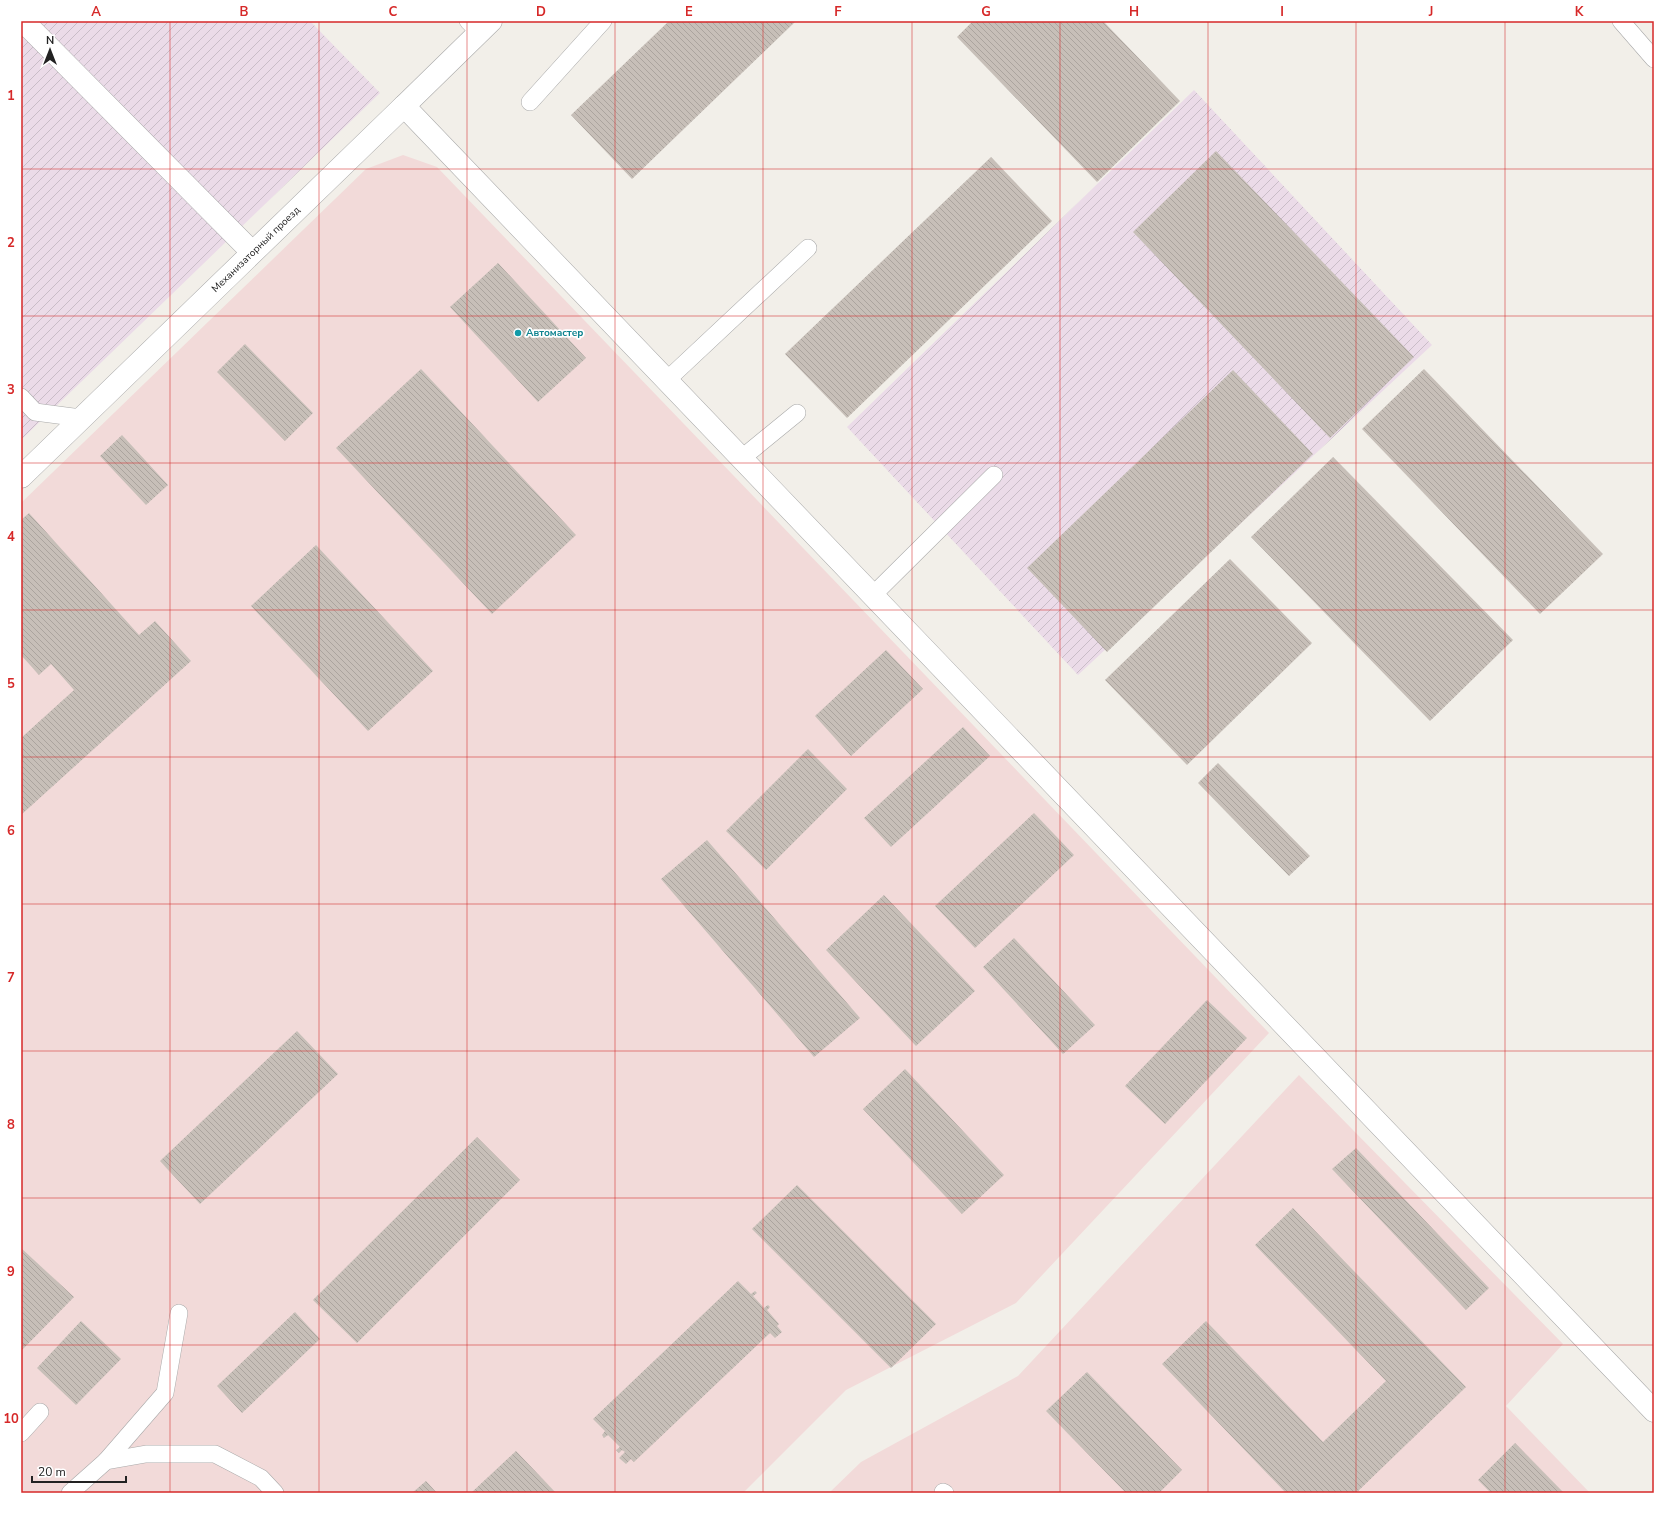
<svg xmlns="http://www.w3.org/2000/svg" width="1675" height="1514" font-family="'Nunito Sans',sans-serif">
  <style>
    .commercial { fill: #f2dad9 }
    .industrial { fill: url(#industrial-furrows) }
    .building { fill: url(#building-back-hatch) }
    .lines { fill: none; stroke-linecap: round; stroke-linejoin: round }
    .service-casing { stroke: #a9a9a9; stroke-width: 18 }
    .minor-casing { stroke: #a9a9a9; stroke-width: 23 }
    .tertiary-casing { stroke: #a9a9a9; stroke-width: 23 }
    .service { stroke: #fff; stroke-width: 17 }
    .minor { stroke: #fff; stroke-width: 22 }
    .tertiary { stroke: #fff; stroke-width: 22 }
    .grid { fill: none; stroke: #d62828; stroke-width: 1; stroke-opacity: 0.55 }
    .culture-dot { fill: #0f9aa8; stroke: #fff; stroke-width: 1.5 }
    .labels { text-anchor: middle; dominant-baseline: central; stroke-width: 3.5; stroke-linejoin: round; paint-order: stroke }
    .street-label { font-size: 10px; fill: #222; stroke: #fff }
    .culture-label { font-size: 10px; font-weight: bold; fill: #0d838f; stroke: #fff; text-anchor: start }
    .neatline { fill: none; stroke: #d62828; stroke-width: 1.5 }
    .grid-label { font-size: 13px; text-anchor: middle; font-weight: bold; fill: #d62828 }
  </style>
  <defs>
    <pattern id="industrial-furrows" width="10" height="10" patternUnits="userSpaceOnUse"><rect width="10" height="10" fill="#ebdbe8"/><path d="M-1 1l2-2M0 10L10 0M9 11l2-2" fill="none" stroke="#c9bcc7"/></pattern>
    <pattern id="building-back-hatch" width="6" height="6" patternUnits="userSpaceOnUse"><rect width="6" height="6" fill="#c7bfb8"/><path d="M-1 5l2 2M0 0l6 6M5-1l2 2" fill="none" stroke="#aba49e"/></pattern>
  </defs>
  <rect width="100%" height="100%" fill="#f2efe9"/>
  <g class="commercial">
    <polygon points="403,155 437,167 1269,1033 1016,1303 846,1390 743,1493 21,1493 21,503 366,169"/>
    <polygon points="1299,1075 1563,1344 1506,1406 1590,1493 829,1493 861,1462 1018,1376"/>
  </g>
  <g class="industrial">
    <polygon points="21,21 310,21 380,93 21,440"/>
    <polygon points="1194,90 1432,345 1078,675 847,427"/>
  </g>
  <g class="building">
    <polygon points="669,21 796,21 632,179 571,115"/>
    <polygon points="973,21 1103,21 1180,101 1097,182 957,37"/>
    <polygon points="1216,151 1414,357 1330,438 1133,232"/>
    <polygon points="991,157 1052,221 847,418 785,354"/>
    <polygon points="498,263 586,358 538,402 450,307"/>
    <polygon points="245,344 313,413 285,441 217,372"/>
    <polygon points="421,369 576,535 492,614 336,448"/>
    <polygon points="1424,369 1603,554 1540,614 1362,429"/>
    <polygon points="1233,370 1313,454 1107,652 1027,568"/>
    <polygon points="122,435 168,485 146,505 100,456"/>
    <polygon points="1333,457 1513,640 1430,721 1251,537"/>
    <polygon points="29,513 139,635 155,621 191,661 21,815 21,738 74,690 51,664 39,675 21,655 21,520"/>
    <polygon points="316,545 433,671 368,731 251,606"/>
    <polygon points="1230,559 1312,643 1187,765 1105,680"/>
    <polygon points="886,650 923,689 851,756 815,716"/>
    <polygon points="963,727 990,756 891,847 864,818"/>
    <polygon points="808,749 847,789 766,870 726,831"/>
    <polygon points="1218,763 1310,856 1289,876 1198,783"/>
    <polygon points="1034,813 1074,855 975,948 935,906"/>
    <polygon points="707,840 860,1018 814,1057 661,879"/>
    <polygon points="884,895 975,991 916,1046 826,950"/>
    <polygon points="1014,938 1095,1025 1063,1054 983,967"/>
    <polygon points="1207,1000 1247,1038 1165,1124 1125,1086"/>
    <polygon points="297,1031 338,1074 200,1204 160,1161"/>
    <polygon points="905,1069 1004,1175 962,1214 863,1109"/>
    <polygon points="477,1137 520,1180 357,1343 313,1300"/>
    <polygon points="1356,1148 1489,1288 1466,1310 1332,1169"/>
    <polygon points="797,1185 936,1324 891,1368 752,1229"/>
    <polygon points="1293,1208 1466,1387 1356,1493 1286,1493 1162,1364 1206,1321 1323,1442 1386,1381 1255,1245"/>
    <polygon points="21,1248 74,1297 21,1351"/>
    <polygon points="738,1281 751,1294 755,1291 757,1293 753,1296 764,1308 768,1305 770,1307 767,1310 779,1324 777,1326 782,1332 775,1338 770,1333 634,1462 631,1459 626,1464 619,1458 625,1452 622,1450 619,1453 616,1450 620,1447 608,1435 604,1438 602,1435 605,1431 593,1419"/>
    <polygon points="295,1312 320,1339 242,1413 217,1386"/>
    <polygon points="81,1321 121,1359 76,1405 37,1368"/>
    <polygon points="1087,1372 1182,1470 1159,1493 1126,1493 1046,1411"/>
    <polygon points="1515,1443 1564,1493 1491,1493 1478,1480"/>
    <polygon points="516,1451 556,1493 471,1493"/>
    <polygon points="426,1481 437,1493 412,1493"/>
  </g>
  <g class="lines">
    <defs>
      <g id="service">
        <polyline points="468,21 479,32"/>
        <polyline points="1621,21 1654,59"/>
        <polyline points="530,102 603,21"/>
        <polyline points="667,380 808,248"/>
        <polyline points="21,397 35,412 81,418"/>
        <polyline points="742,458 797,413"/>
        <polyline points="873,595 994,475"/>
        <polyline points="21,1433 40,1412"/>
        <polyline points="106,1461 165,1393 179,1313"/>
        <polyline points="943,1492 945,1493"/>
        <polyline points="70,1493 106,1461 146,1454 215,1454 261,1478 275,1493"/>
      </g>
      <g id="minor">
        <polyline points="23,21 252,252"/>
        <polyline points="491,21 404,106 1654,1411"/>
      </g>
      <g id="tertiary">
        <path id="s1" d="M 21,477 L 404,106"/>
      </g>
    </defs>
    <use href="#service" class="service-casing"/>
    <use href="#minor" class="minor-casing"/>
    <use href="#tertiary" class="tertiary-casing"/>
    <use href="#service" class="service"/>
    <use href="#minor" class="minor"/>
    <use href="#tertiary" class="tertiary"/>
  </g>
  <path class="grid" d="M 170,21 L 170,1493M 319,21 L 319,1493M 467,21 L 467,1493M 615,21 L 615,1493M 763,21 L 763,1493M 912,21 L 912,1493M 1060,21 L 1060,1493M 1208,21 L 1208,1493M 1356,21 L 1356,1493M 1505,21 L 1505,1493M 21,169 L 1654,169M 21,316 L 1654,316M 21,463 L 1654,463M 21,610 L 1654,610M 21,757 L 1654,757M 21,904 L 1654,904M 21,1051 L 1654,1051M 21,1198 L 1654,1198M 21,1345 L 1654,1345"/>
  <circle class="culture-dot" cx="518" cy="333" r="4"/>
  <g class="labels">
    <g class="street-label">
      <text stroke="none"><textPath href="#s1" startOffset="327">Механизаторный проезд</textPath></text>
    </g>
    <g class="culture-label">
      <text x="526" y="333">Автомастер</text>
    </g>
  </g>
  <rect width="1675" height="1514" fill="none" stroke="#ffffff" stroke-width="44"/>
  <g transform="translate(50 50)" stroke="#ffffff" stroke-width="3" paint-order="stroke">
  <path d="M0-3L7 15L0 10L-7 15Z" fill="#222222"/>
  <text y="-6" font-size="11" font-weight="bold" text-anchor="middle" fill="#222222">N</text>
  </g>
  <path d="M32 1476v6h94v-6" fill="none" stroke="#222222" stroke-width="2"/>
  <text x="38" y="1476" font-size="12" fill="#222222" stroke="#ffffff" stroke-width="3" paint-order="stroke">20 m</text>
  <rect x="22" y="22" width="1631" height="1470" class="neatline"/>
  <g class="grid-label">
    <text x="96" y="16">A</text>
    <text x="244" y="16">B</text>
    <text x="393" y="16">C</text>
    <text x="541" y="16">D</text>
    <text x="689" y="16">E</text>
    <text x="838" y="16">F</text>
    <text x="986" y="16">G</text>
    <text x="1134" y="16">H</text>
    <text x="1282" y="16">I</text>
    <text x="1431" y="16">J</text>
    <text x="1579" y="16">K</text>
    <text x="11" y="100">1</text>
    <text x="11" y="247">2</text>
    <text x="11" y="394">3</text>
    <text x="11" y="541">4</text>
    <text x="11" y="688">5</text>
    <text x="11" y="835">6</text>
    <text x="11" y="982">7</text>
    <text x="11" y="1129">8</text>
    <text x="11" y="1276">9</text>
    <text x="11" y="1423">10</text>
  </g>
</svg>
